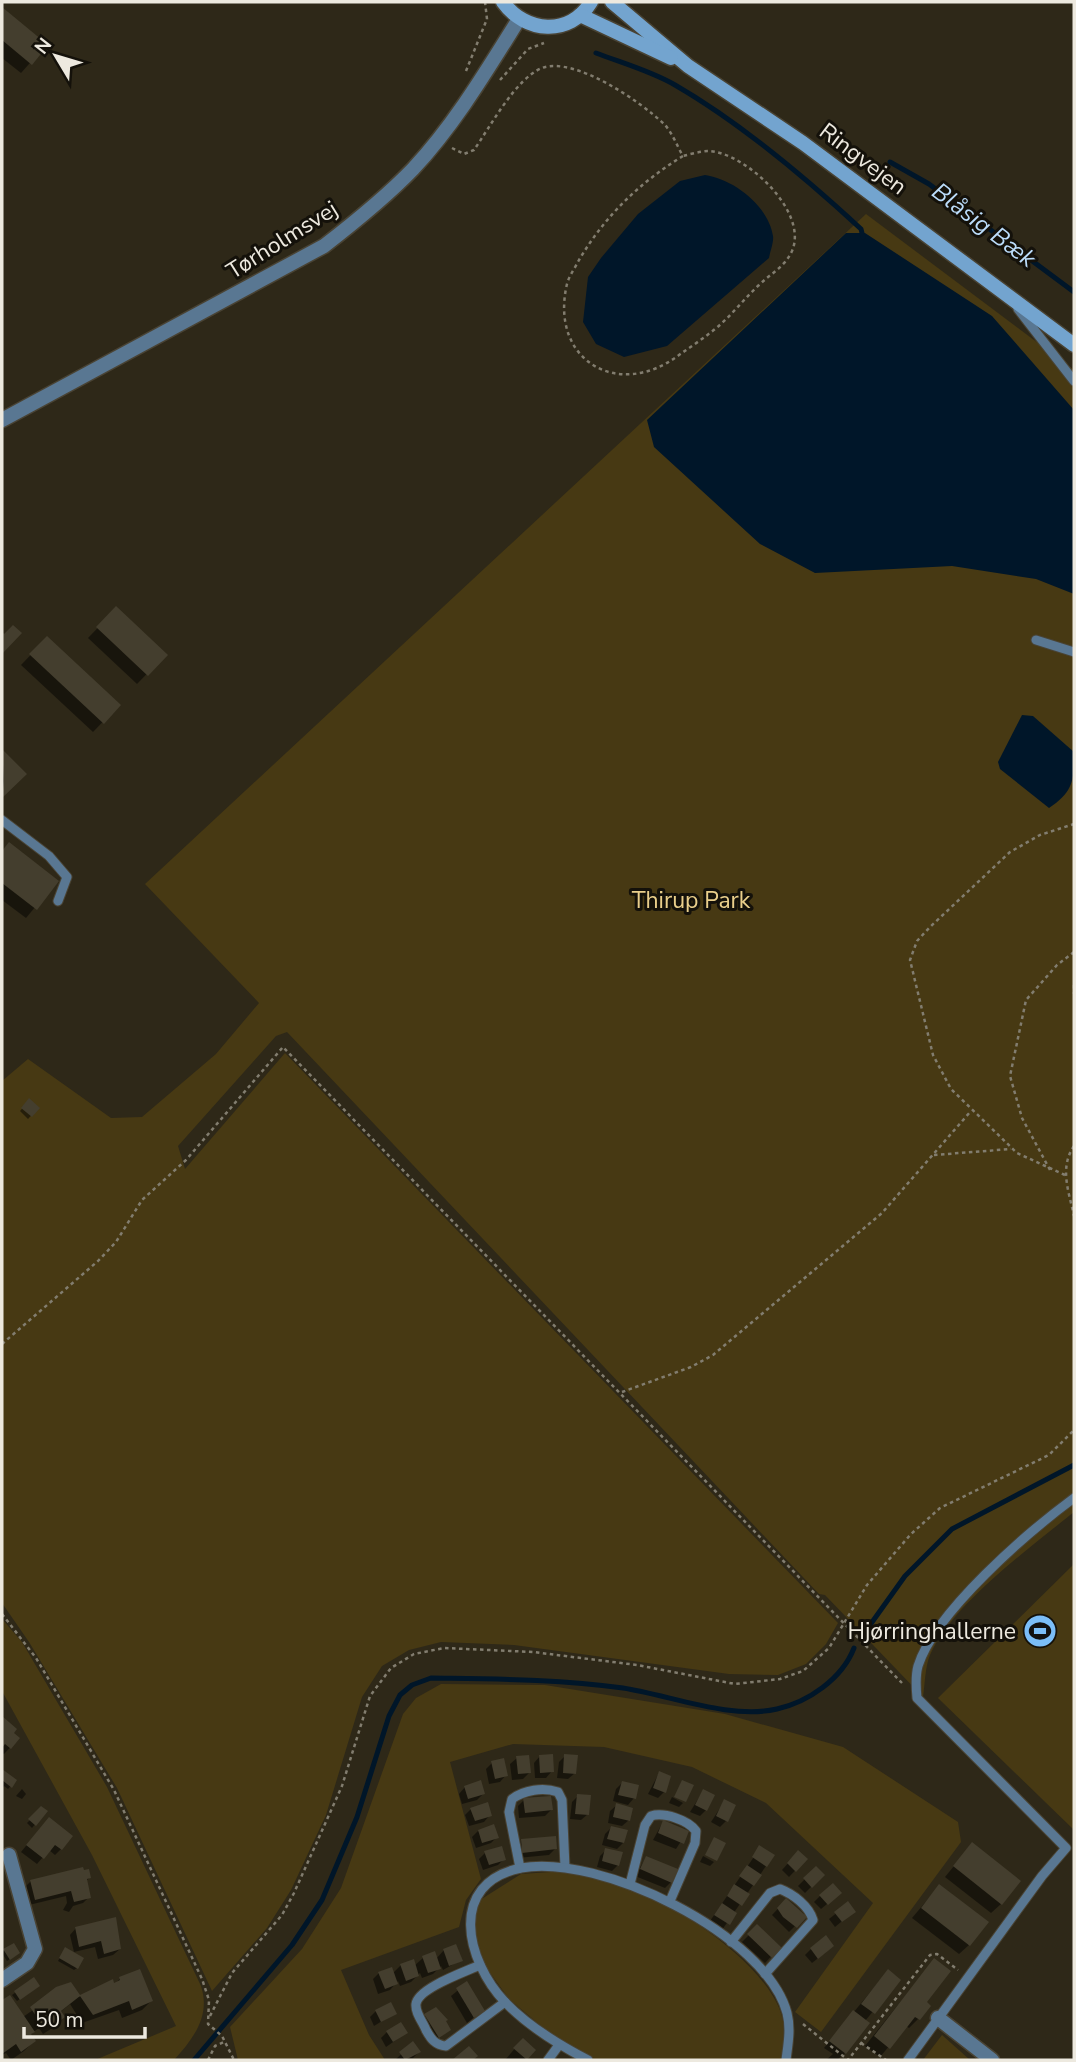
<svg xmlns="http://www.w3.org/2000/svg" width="1076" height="2062" font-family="'Nunito Sans',sans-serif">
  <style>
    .green { fill: #473913 }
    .water { fill: #001629 }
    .shadow { fill: #0007 }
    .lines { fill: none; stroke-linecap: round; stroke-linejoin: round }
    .stream { stroke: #001629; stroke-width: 5 }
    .building { fill: #443e2e }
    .service-casing { stroke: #494334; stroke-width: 11 }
    .minor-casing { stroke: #494334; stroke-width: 17 }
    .tertiary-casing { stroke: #494334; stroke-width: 17 }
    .secondary-casing { stroke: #494334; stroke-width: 17 }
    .path { stroke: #827d6f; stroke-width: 2.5; stroke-dasharray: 3.5 3.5; stroke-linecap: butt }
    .service { stroke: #597792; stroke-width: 9 }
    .minor { stroke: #597792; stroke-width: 14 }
    .tertiary { stroke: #597792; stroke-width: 14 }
    .secondary { stroke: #73a4cf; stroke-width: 14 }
    .labels { text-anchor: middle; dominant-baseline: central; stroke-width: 6; stroke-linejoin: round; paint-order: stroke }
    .street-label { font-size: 23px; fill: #ede9df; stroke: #14110a }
    .park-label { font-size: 23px; fill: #eacf8b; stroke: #14110a }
    .poi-label { font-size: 23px; fill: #ede9df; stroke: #14110a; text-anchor: end }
    .water-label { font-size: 24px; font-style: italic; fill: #bbdcfa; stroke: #14110a }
  </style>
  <rect width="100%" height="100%" fill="#2e2818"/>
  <g class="green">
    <path d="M 866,214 L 1074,370 L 1074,1512 C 1031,1547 952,1604 930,1655 C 925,1667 925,1684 923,1697 L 825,1595 L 819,1594 L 287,1032 L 276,1036 L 178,1146 L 185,1169 L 285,1053 L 838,1623 L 826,1644 L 806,1664 L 778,1675 L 729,1674 L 514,1645 L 441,1642 L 409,1650 L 382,1666 L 362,1697 L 326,1815 L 291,1890 L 267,1928 L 212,1991 L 117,1788 L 29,1642 L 2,1603 L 2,1081 L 28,1059 L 111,1118 L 142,1117 L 216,1054 L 259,1003 L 145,884 Z"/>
    <polygon points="1074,1564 1074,1830 938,1698"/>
    <path d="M 2,1619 L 22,1642 L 107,1787 L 201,1986 C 211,2016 193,2039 174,2060 L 95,2060 L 176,2026 L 92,1855 L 2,1691 Z"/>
    <polygon points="441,1684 545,1685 725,1714 843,1747 958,1822 961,1842 821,2032 795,2012 873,1903 766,1803 692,1767 604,1747 513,1744 450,1762 481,1879 466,1900 459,1927 341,1970 369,2035 385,2060 238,2060 230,2027 302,1949 341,1888 403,1714 416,1698"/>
    <path d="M 565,1871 C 585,1877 607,1881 627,1888 C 676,1904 763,1961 781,2013 C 786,2028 783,2045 781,2060 L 595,2060 L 560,2042 L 509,1999 L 483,1963 L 476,1940 L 473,1917 L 480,1900 L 521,1874 Z"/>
    <polygon points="942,2035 970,2060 923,2060"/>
  </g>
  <g class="water">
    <path d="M 705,175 C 733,179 768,205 773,236 C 774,242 770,252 769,258 L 667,346 L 624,357 L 596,344 L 583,322 L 588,277 L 601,258 L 638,214 L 680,181 Z"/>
    <polygon points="846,233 865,233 992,316 1074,410 1074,594 1036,579 952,566 815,573 760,544 654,447 647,420"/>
    <path d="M 1022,715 L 1033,716 L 1074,752 C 1074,780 1074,791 1049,808 L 1000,769 L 998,762 Z"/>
  </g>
  <g class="shadow">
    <polygon points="2,9 46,45 21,73 2,58"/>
    <polygon points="116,609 165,655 137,684 88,638"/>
    <polygon points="47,638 119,705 93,732 21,665"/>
    <polygon points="2,751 24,774 2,796"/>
    <polygon points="9,845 56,882 26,918 2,900 2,852"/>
    <polygon points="29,1101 38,1108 28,1119 20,1111"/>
    <polygon points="2,1719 18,1739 4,1754 2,1753"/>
    <polygon points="540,1756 552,1771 546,1778 535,1778 534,1763"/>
    <polygon points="565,1756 575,1773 568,1779 557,1778 559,1762"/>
    <polygon points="517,1758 529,1773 523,1779 512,1780 510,1764"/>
    <polygon points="492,1763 506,1775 500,1782 489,1784 486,1769"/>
    <polygon points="2,1771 15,1781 8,1789 4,1786 2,1789"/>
    <polygon points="659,1773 664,1792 658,1798 648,1794"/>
    <polygon points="622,1783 634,1798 628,1805 613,1801 616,1789"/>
    <polygon points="465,1787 483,1794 477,1800 462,1804 459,1794"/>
    <polygon points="22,1789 26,1794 22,1799 16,1796"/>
    <polygon points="703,1791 706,1810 700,1816 690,1812"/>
    <polygon points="578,1796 588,1814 581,1820 570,1819 572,1802"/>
    <polygon points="672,1797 683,1803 679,1807 669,1803"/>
    <polygon points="524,1800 551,1810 545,1816 519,1818 518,1806"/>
    <polygon points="724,1802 726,1821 720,1827 711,1822"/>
    <polygon points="617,1805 629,1820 622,1826 608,1823 610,1811"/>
    <polygon points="42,1808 46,1811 32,1828 27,1823"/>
    <polygon points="471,1809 490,1815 484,1822 469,1826 465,1815"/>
    <polygon points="663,1822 687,1832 676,1849 653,1840"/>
    <polygon points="43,1825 61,1849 55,1855 49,1850 37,1864 21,1852"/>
    <polygon points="611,1828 623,1843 617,1849 602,1845 605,1834"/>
    <polygon points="478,1831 497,1837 491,1843 476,1848 472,1837"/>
    <polygon points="522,1840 555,1849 549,1855 517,1858 516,1846"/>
    <polygon points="972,1844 1001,1904 991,1913 945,1877"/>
    <polygon points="760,1848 766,1866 722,1930 710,1921"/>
    <polygon points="606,1850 618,1865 612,1871 597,1867 600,1856"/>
    <polygon points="798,1852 806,1859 789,1877 782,1870"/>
    <polygon points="485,1853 504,1859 498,1865 483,1870 479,1859"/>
    <polygon points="703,1856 714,1862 710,1866 700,1862"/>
    <polygon points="646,1858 671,1882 665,1888 635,1876"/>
    <polygon points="816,1868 823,1875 805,1893 798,1886"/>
    <polygon points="89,1878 85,1882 89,1897 83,1903 73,1906 69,1912 63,1910 67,1903 66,1896 29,1905 25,1887 31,1881"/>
    <polygon points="939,1886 969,1945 959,1954 912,1918"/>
    <polygon points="820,1896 833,1899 821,1909 814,1902"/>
    <polygon points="786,1900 804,1917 789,1932 772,1915"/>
    <polygon points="848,1904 847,1917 835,1927 829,1919"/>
    <polygon points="757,1927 779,1948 765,1963 742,1942"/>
    <polygon points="76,1928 120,1949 113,1955 98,1959 95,1947 74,1952 70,1935"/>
    <polygon points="811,1949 826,1952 812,1963 805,1955"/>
    <polygon points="4,1950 15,1956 7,1961 2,1953"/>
    <polygon points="444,1950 461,1960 443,1970 441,1966 433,1974 422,1978 420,1973 411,1982 400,1986 398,1981 390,1990 378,1994 373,1979 379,1973 392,1974 401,1965 414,1966 423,1958 434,1953 436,1959"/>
    <polygon points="63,1952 77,1968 74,1970 58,1961"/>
    <polygon points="934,1960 918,2019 909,2028 906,2026 880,2057 865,2046"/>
    <polygon points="882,1978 899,1980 865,2021 845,2053 837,2060 826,2060 833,2054 824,2048"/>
    <polygon points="120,1979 151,2001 142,2010 122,2018 119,2010 82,2023 70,2004 60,2012 63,2017 54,2027 43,2034 39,2028 29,2035 34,2041 24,2051 11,2060 6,2053 2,2055 2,2002 9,1997 23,2017 70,1984 79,1997 112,1982 113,1985"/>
    <polygon points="33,1980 35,1989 17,2001 12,1995"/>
    <polygon points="467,1983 483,2010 467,2023 451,1996"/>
    <polygon points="376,2011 395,2013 374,2026 370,2017"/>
    <polygon points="426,2015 449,2030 433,2043 420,2021"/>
    <polygon points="387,2032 406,2033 386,2047 381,2038"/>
    <polygon points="413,2043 419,2052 413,2058 395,2060"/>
    <polygon points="517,2046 534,2050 524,2060 505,2060"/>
  </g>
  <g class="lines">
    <g class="stream">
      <path d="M 596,53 C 622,63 651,71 675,85 C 739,122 807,179 861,229 L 863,237"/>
      <polyline points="890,162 929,184 1074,292"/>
      <polyline points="865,1632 905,1576 952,1529 1074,1465"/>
      <path d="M 194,2060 L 292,1945 L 322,1900 L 357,1817 L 389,1716 L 400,1695 L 412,1685 L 431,1678 C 495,1679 559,1679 623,1688 C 669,1695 731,1720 777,1709 C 808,1702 842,1679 854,1648"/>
    </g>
  </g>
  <g class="building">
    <polygon points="2,7 48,45 32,65 2,40"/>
    <polygon points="116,606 168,655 148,676 96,627"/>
    <polygon points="13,625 22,633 2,654 2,631 4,634"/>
    <polygon points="47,636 121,705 104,724 29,654"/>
    <polygon points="2,749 27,774 2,798 4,781"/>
    <polygon points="9,842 59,881 37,910 2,883 2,851"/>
    <polygon points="29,1098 40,1108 32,1117 21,1108"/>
    <polygon points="2,1716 17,1729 14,1733 20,1738 11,1749 5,1744 2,1748"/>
    <polygon points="553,1754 554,1772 540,1773 539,1755"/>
    <polygon points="564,1754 578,1755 576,1774 563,1773"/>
    <polygon points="529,1755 531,1773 518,1774 516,1756"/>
    <polygon points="504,1758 508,1776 495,1779 491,1761"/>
    <polygon points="2,1769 17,1780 12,1788 2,1780"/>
    <polygon points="659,1771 671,1776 666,1793 653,1788"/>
    <polygon points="481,1780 485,1794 468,1799 464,1786"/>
    <polygon points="682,1780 694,1785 686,1802 674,1797"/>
    <polygon points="622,1781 639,1785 636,1799 618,1795"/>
    <polygon points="703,1789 715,1795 707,1811 695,1805"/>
    <polygon points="577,1794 591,1795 589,1815 575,1814"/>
    <polygon points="551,1796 553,1810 525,1813 523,1798"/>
    <polygon points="724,1799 736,1805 728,1822 716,1816"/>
    <polygon points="488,1802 492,1816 475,1821 470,1808"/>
    <polygon points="616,1803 633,1808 630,1821 613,1817"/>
    <polygon points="41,1806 48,1811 36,1826 28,1819"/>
    <polygon points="49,1817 73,1836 62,1850 55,1845 44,1859 26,1845"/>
    <polygon points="663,1820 689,1831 684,1844 658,1833"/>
    <polygon points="494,1824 499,1838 482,1843 478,1830"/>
    <polygon points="611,1826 628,1830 624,1843 607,1839"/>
    <polygon points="556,1836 557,1849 522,1853 521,1839"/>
    <polygon points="714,1837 726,1843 717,1861 705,1855"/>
    <polygon points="972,1842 1021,1881 1002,1905 953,1866"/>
    <polygon points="759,1845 775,1855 767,1867 752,1857"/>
    <polygon points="502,1846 506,1860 489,1865 484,1851"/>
    <polygon points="605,1848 623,1852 619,1866 602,1861"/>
    <polygon points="798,1850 808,1859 796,1872 787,1863"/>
    <polygon points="646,1856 678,1869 672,1883 640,1869"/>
    <polygon points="747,1865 762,1875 754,1886 739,1876"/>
    <polygon points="816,1866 825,1875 812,1888 803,1878"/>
    <polygon points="83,1867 84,1870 89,1869 91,1878 87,1879 91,1898 74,1902 71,1891 35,1900 30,1880"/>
    <polygon points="833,1883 842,1893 828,1905 819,1895"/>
    <polygon points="734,1884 750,1894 742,1906 727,1896"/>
    <polygon points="939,1884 989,1922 970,1946 921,1908"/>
    <polygon points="786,1898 807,1917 797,1928 783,1917 777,1908"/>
    <polygon points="848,1901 856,1912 842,1922 834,1912"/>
    <polygon points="722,1903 737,1913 730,1925 714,1915"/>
    <polygon points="116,1917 121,1949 104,1954 101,1941 79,1947 75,1927"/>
    <polygon points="757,1924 782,1948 772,1958 747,1934"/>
    <polygon points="826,1935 834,1946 818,1959 810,1948"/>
    <polygon points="14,1943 20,1953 10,1960 3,1949"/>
    <polygon points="456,1944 463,1961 449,1966 443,1949"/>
    <polygon points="65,1947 84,1958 78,1969 59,1958"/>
    <polygon points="435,1951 441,1969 428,1973 422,1956"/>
    <polygon points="934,1958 951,1971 927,2002 931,2006 920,2020 915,2017 890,2049 874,2036"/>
    <polygon points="414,1959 419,1976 406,1981 400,1964"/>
    <polygon points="392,1967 398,1984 385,1989 378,1972"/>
    <polygon points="140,1969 153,2001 132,2010 129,2001 93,2015 80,1996 61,2011 65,2017 53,2026 49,2020 42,2025 30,2007 56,1987 71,1982 80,1995 113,1979 114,1983 120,1980 119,1977"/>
    <polygon points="888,1969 901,1980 875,2014 861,2004"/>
    <polygon points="34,1977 40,1986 20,2000 14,1991"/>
    <polygon points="467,1981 485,2011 474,2018 456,1988"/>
    <polygon points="10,1995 35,2032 31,2034 36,2041 21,2052 16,2044 2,2054 2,2000"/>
    <polygon points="391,2002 397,2014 381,2022 375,2010"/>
    <polygon points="436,2007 448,2020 446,2021 451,2030 439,2038 424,2014"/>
    <polygon points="853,2010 870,2023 846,2054 829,2041"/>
    <polygon points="401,2022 408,2033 393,2042 386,2031"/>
    <polygon points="523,2038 536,2050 527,2060 513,2048"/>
    <polygon points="413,2041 421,2052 405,2060 399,2052"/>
    <polygon points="469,2046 478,2056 473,2060 452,2060"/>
  </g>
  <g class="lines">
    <defs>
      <g id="service">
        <polyline points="1018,309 1074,381"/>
        <polyline points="1036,640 1074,652"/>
        <polyline points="2,820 49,856 67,877 58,901"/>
        <path d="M 520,1868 L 509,1812 L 512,1799 C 524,1790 543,1787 558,1792 L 562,1800 L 565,1867"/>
        <path d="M 630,1884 L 645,1825 L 651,1816 C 664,1812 688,1820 696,1831 L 695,1843 L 670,1901"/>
        <path d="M 731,1942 L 770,1893 L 780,1889 C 793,1894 809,1906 813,1920 L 765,1974"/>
        <path d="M 480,1965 C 465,1972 418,1988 416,2004 C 415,2013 423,2022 426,2030 C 431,2039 435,2045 446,2046 L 505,2002"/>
        <polyline points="548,2060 559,2045"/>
        <path d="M 588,2060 C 559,2045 528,2026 505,2002 C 466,1961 447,1883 521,1868 C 598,1853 766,1934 787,2013 C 791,2029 788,2044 786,2060"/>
        <path d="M 908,2060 L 1042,1876 L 1066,1848 L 917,1698 C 916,1688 915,1677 918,1666 C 935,1612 1028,1532 1074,1498"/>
      </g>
      <g id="minor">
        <polyline points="2,1980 27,1963 35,1949 9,1855"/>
        <polyline points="938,2018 992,2060"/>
      </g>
      <path id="tertiary" d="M 2,420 L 324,246 C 355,222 386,197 413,169 C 455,124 487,70 519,19"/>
      <g id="secondary">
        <path d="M 503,2 C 525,33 570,37 591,2"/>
        <polyline points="612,2 688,66 803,143 1074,345"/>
        <polyline points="580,15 671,58"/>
      </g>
    </defs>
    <use href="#service" class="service-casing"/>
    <use href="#minor" class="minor-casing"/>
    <use href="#tertiary" class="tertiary-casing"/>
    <use href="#secondary" class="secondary-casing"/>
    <g class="path">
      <polyline points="466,71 487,19 485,2"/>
      <polyline points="500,80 528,49 544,43"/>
      <path d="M 452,148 L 464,154 L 474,150 C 490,127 516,78 542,68 C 575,56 641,102 664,124 C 672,132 677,146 683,156 C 639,183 605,216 579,260 C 575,268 569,276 567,284 C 549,360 618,401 679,355 C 693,345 709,335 722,323 C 735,311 746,297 759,285 C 771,273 784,268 792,251 C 809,212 746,153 709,151 C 701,151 691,154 683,156"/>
      <polyline points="1074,985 1074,994"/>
      <path d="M 1074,1146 C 1059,1168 1069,1192 1074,1216"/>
      <polyline points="934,1155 1011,1149"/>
      <polyline points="1050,1170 1022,1118 1010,1076 1026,1000 1057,965 1074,952"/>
      <polyline points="1065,1175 1017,1153 951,1089 933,1055 910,960 917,941 930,927 1010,852 1040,835 1074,824"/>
      <polyline points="2,1344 98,1261 116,1242 142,1200 186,1160 283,1047 902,1683"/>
      <polyline points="622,1392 691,1367 713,1355 882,1213 971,1111"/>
      <polyline points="2,1614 36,1658 114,1790 202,1979 209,2000 208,2024 222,2036 234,2060"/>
      <polyline points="210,2016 232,1973 282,1915 294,1893 342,1786 370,1696 391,1668 414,1654 444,1648 533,1652 637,1665 735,1684 780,1679 803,1671 829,1648 867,1585 911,1534 940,1508 1049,1455 1074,1430"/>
      <polyline points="803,2024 848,2060 930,1955 937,1954 958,1970"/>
      <polyline points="861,2043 886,2060"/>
      <polyline points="208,2060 215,2046 226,2041"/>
    </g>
    <use href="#service" class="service"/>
    <use href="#minor" class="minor"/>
    <use href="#tertiary" class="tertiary"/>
    <use href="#secondary" class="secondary"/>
  </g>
  <defs>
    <symbol id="stadium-disc" viewBox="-11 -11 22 22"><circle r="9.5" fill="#7bbef8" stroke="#14110a"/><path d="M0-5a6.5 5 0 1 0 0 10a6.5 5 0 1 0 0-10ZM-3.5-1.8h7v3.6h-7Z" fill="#111"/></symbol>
  </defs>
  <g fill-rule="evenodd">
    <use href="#stadium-disc" x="1021" y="1612" width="38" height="38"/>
  </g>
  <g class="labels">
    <g class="street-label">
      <text transform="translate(863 159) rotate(37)">Ringvejen</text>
      <text transform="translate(282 240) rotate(-32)">Tørholmsvej</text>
    </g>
    <g class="park-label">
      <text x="691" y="900">Thirup Park</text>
    </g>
    <g class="poi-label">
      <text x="1016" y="1631">Hjørringhallerne</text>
    </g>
    <g class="water-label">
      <text transform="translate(984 225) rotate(37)">Blåsig Bæk</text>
    </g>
  </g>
  <rect width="1076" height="2062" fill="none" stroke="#ede9df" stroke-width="7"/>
  <g transform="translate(56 56) rotate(308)" stroke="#14110a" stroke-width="5" paint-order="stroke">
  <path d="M0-5L12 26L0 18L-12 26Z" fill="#ede9df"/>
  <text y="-10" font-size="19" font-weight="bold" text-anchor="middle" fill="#ede9df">N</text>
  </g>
  <path d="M24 2027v10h121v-10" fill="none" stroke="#ede9df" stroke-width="3.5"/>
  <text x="35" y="2027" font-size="21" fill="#ede9df" stroke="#14110a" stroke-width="5" paint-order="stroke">50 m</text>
</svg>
